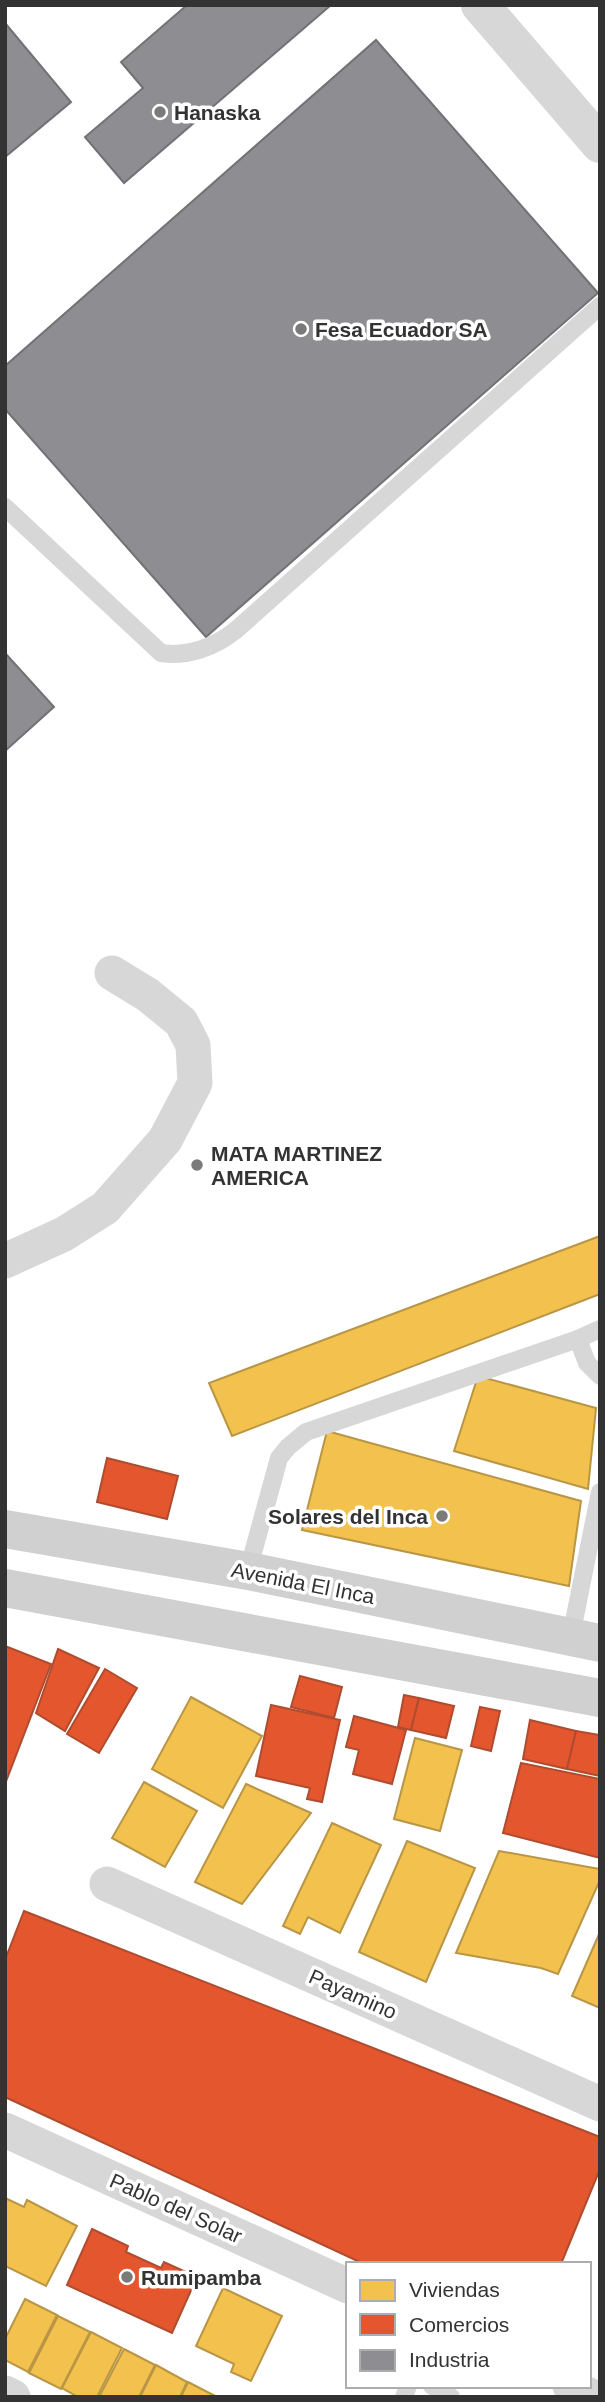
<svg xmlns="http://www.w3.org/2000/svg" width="605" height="2402" font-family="Arial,sans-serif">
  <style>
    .homes { fill: #f2c14e; stroke: #b99646; stroke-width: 2 }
    .shops { fill: #e4572e; stroke: #af4c30; stroke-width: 2 }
    .industry { fill: #8d8d92; stroke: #727276; stroke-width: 2 }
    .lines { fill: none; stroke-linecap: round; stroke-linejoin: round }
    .service { stroke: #d7d7d7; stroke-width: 18 }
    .minor { stroke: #d7d7d7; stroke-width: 35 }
    .tertiary { stroke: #d7d7d7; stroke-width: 38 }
    .secondary { stroke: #d0d0d0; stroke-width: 38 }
    .poi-dot { fill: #7a7a7a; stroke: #fff; stroke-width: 2.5 }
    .labels { text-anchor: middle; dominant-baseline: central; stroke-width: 7; stroke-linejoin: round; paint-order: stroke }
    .poi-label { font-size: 21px; font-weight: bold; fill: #333; stroke: #fff; text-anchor: start }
    .street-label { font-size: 21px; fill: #333; stroke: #fff }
  </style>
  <rect width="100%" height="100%" fill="#fff"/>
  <g class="homes">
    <polygon points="600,1236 600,1294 232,1436 209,1383"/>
    <polygon points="478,1376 596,1408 588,1489 454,1451"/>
    <polygon points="327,1431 581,1501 569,1586 302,1530"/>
    <polygon points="191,1697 262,1736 223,1808 152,1769"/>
    <polygon points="415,1738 462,1750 440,1831 394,1819"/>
    <polygon points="144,1782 197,1811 165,1867 112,1838"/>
    <polygon points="246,1784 311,1813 242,1904 195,1882"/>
    <polygon points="332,1823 381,1845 340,1933 308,1917 300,1934 283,1926"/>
    <polygon points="407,1841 475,1868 426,1982 359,1952"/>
    <polygon points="499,1851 600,1869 600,1880 558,1974 541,1968 456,1953"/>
    <polygon points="600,1932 600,2008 572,1996"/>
    <polygon points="5,2198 24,2207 27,2200 77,2226 46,2286 5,2266"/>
    <polygon points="223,2288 282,2316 251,2381 231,2372 234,2364 196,2346"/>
    <polygon points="25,2299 57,2315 28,2372 5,2360 5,2339"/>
    <polygon points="58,2316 90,2332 61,2389 29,2373"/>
    <polygon points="91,2332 122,2348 97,2397 78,2397 62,2388"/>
    <polygon points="124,2349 155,2365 139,2397 99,2397"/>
    <polygon points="156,2365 187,2382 180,2397 140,2397"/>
    <polygon points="188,2382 217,2397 181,2397"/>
  </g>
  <g class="shops">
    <polygon points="107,1458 178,1476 167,1519 97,1502"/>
    <polygon points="5,1646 51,1664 5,1784"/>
    <polygon points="58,1649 99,1668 65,1731 36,1713"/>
    <polygon points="105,1669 137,1688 99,1753 67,1734"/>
    <polygon points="300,1676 342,1687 334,1718 291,1707"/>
    <polygon points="404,1695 419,1698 411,1730 398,1727"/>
    <polygon points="419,1698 454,1706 446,1738 411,1730"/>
    <polygon points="271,1705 340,1720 322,1802 307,1799 310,1788 256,1776"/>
    <polygon points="480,1707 500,1711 491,1751 471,1746"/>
    <polygon points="354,1716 406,1730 392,1784 353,1774 359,1750 346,1747"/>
    <polygon points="530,1720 576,1731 567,1769 523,1759"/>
    <polygon points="576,1731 600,1735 600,1776 567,1769"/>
    <polygon points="521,1763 600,1779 600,1858 503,1833"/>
    <polygon points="24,1911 600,2137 600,2169 561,2264 364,2264 5,2097 5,1960"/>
    <polygon points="92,2229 128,2246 126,2252 161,2268 164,2262 197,2277 172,2333 67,2285"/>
  </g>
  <g class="industry">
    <polygon points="187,5 331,5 124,183 85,137 143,88 121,62"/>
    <polygon points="5,23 71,102 5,157"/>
    <polygon points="376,40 598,293 206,637 5,409 5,366"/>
    <polygon points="5,653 54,707 5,751"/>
  </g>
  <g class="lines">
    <g class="service">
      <path d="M 5,507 L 161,653 C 188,657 215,647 236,630 L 600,306"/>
      <polyline points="578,1339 587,1363 600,1376"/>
      <polyline points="248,1571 279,1458 288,1447 306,1432 578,1339 600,1329"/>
      <polyline points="571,1636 600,1492"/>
      <polyline points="432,2386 451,2397"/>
      <polyline points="404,2397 408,2386"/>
    </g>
    <g class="minor">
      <polyline points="5,1261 64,1234 105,1208 165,1140 195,1083 193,1045 181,1022 148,995 112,973"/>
      <polyline points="107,1884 600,2104"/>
      <polyline points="5,2130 348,2286"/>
      <polyline points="570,2386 593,2397"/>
      <polyline points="5,2393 13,2397"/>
    </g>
    <polyline class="tertiary" points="480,5 600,144"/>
    <g class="secondary">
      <polyline points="5,1529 248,1571 600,1643"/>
      <polyline points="5,1588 600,1698"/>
    </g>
  </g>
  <g class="poi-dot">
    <circle cx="160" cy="112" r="7"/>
    <circle cx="301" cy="329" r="7"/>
    <circle cx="197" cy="1165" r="7"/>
    <circle cx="442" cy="1516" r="7"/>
    <circle cx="127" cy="2277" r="7"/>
  </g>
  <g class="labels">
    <g class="poi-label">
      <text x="174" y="112">Hanaska</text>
      <text x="315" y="329">Fesa Ecuador SA</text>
      <text x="211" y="1153">MATA MARTINEZ<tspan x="211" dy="24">AMERICA</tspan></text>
      <text x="428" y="1516" text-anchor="end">Solares del Inca</text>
      <text x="141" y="2277">Rumipamba</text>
    </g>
    <g class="street-label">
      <text transform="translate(303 1583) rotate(11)">Avenida El Inca</text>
      <text transform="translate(353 1994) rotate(24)">Payamino</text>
      <text transform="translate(176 2208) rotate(24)">Pablo del Solar</text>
    </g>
  </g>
  <rect width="605" height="2402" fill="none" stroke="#333333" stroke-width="14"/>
  <rect x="346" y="2262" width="245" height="126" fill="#ffffff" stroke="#adadad" stroke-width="2"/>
  <rect x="360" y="2280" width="35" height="21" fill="#f2c14e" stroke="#adadad" stroke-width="2"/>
  <text x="409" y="2297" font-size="21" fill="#333333">Viviendas</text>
  <rect x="360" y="2314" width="35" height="21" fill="#e4572e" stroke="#adadad" stroke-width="2"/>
  <text x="409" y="2332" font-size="21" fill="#333333">Comercios</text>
  <rect x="360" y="2350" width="35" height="21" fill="#8d8d92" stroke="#adadad" stroke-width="2"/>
  <text x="409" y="2367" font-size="21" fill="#333333">Industria</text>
</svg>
